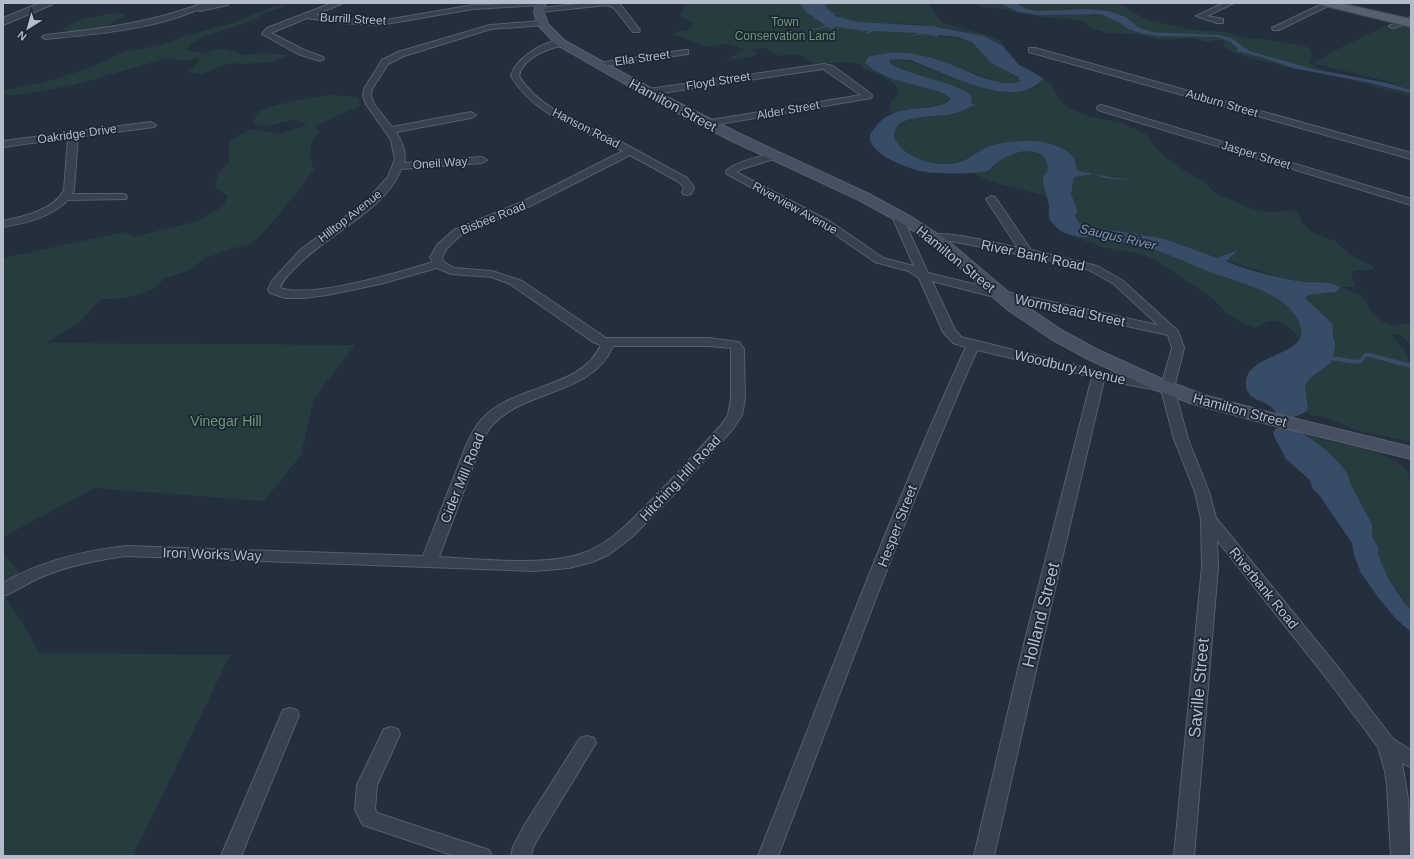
<svg xmlns="http://www.w3.org/2000/svg" width="1414" height="859" font-family="Helvetica,sans-serif">
  <style>
    .green { fill: #263c3f }
    .water { fill: #394c67 }
    .lines { fill: none; stroke-linecap: round; stroke-linejoin: round }
    .stream { stroke: #394c67; stroke-width: 4 }
    .minor-casing { stroke: #565f6c; stroke-width: 2 }
    .tertiary-casing { stroke: #565f6c; stroke-width: 2 }
    .secondary-casing { stroke: #565f6c; stroke-width: 2 }
    .primary-casing { stroke: #414a57; stroke-width: 2 }
    .minor { fill: #38414e; fill-rule: evenodd }
    .tertiary { fill: #38414e; fill-rule: evenodd }
    .secondary { fill: #465061; fill-rule: evenodd }
    .primary { fill: #56606e; fill-rule: evenodd }
    .labels { text-anchor: middle; dominant-baseline: central; stroke-width: 3.5; stroke-linejoin: round; paint-order: stroke }
    .far-street-label { font-size: 12px; fill: #b4bcc9; stroke: #1d2633 }
    .far-park-label { font-size: 12px; fill: #6b9a76; stroke: #1d2633 }
    .far-water-label { font-size: 13px; font-style: italic; fill: #7c92b1; stroke: #1d2633 }
    .street-label { font-size: 14px; fill: #b4bcc9; stroke: #1d2633 }
    .park-label { font-size: 14px; fill: #6b9a76; stroke: #1d2633 }
    .near-street-label { font-size: 17px; fill: #b4bcc9; stroke: #1d2633 }
  </style>
  <rect width="100%" height="100%" fill="#242f3e"/>
  <g class="green">
    <path d="M 685,3 L 800,3 L 804,9 L 814,17 L 961,38 L 974,42 L 1001,68 L 1014,75 L 1020,81 L 1010,83 L 1000,82 L 921,56 L 866,60 L 866,63 L 874,70 L 892,79 L 941,92 L 951,99 L 942,104 L 894,113 L 890,112 L 891,102 L 899,93 C 899,81 872,72 863,68 L 860,64 L 845,62 L 814,64 L 803,56 L 793,54 L 778,56 L 766,48 L 750,50 L 757,53 L 753,56 L 744,58 L 727,59 L 737,54 L 738,51 L 747,50 L 728,44 L 704,47 L 699,43 L 673,35 L 674,33 L 691,29 L 693,23 L 680,16 L 683,12 Z"/>
    <path d="M 830,3 L 926,3 C 934,8 936,18 944,23 L 993,37 L 1000,40 L 1003,46 C 987,33 937,26 915,24 C 898,23 844,26 833,14 L 841,12 L 832,13 L 825,6 Z"/>
    <path d="M 971,3 L 1000,3 L 1018,12 L 1038,15 L 1067,14 L 1086,12 L 1109,13 L 1128,29 L 1143,34 L 1218,37 L 1231,42 L 1238,49 L 1235,51 L 1261,57 L 1303,70 C 1292,69 1283,66 1273,63 C 1256,59 1236,57 1223,45 L 1225,41 L 1214,40 L 1212,41 L 1206,42 L 1194,38 L 1163,40 L 1134,34 L 1108,33 L 1090,28 L 1085,22 L 1076,20 L 1036,16 L 1002,9 L 983,7 Z"/>
    <polygon points="1009,3 1119,3 1143,18 1152,21 1194,30 1226,32 1244,38 1263,39 1307,47 1310,48 1312,55 1309,63 1323,70 1314,69 1250,51 1231,38 1219,35 1152,32 1138,27 1126,17 1109,11 1088,9 1037,11"/>
    <polygon points="285,4 287,5 284,7 266,12 257,19 203,37 192,43 186,50 203,54 214,50 225,49 245,55 267,53 286,55 286,56 273,62 244,64 230,63 202,74 189,72 200,60 199,58 182,61 170,58 164,59 74,85 16,95 3,95 3,91 5,90 43,83 92,67 124,52 161,45 184,36 232,23 275,6"/>
    <path d="M 117,13 L 126,15 C 122,17 108,26 104,28 C 97,31 69,34 64,29 C 69,20 106,14 117,13 Z"/>
    <polygon points="1393,22 1411,26 1411,90 1387,83 1402,85 1313,63 1336,50"/>
    <path d="M 899,59 C 910,59 918,65 928,68 C 956,79 1006,102 1035,87 C 1038,85 1040,81 1043,78 C 1057,85 1055,99 1068,107 C 1090,121 1119,118 1142,132 C 1148,135 1150,141 1154,146 C 1157,150 1162,154 1167,158 C 1177,168 1191,174 1203,181 C 1208,184 1211,190 1216,193 C 1219,196 1225,197 1230,199 C 1243,205 1254,211 1270,212 C 1280,213 1290,208 1299,213 L 1301,222 L 1312,232 L 1335,241 L 1351,255 L 1374,267 L 1374,269 C 1366,271 1357,269 1351,273 L 1356,287 L 1341,287 L 1361,295 L 1369,308 L 1383,322 L 1395,326 L 1411,323 L 1411,345 C 1404,339 1402,333 1392,334 L 1394,339 L 1405,350 L 1411,364 L 1411,442 L 1355,430 L 1325,417 L 1314,416 L 1306,412 L 1308,408 L 1305,386 L 1309,379 L 1331,363 L 1335,349 L 1332,323 L 1305,299 L 1309,295 L 1333,293 L 1314,281 L 1304,282 L 1279,277 L 1225,260 L 1238,250 L 1217,258 L 1165,239 L 1118,231 L 1095,229 L 1079,224 L 1075,215 C 1078,207 1070,200 1070,192 C 1071,189 1072,186 1072,183 C 1074,176 1078,170 1075,163 C 1064,133 1007,140 984,149 C 974,153 966,162 954,163 C 944,164 931,163 921,160 C 908,156 880,135 902,123 C 918,114 938,118 956,114 C 962,112 968,107 974,105 L 971,103 L 972,100 C 971,98 971,96 970,95 C 963,85 906,74 890,63 L 892,60 Z"/>
    <polygon points="1334,76 1411,93 1411,96"/>
    <path d="M 330,95 L 358,97 L 360,106 L 315,126 L 320,132 L 312,140 L 311,150 L 309,154 L 314,170 L 277,217 L 263,233 L 249,245 L 234,248 L 205,258 L 188,271 L 165,278 L 152,290 L 140,294 L 119,299 L 101,299 L 78,324 L 45,343 L 355,345 L 314,398 L 301,455 L 264,501 L 95,488 L 3,537 L 3,258 L 124,232 L 133,237 L 198,221 L 223,206 L 228,196 L 215,187 L 217,178 L 220,171 L 227,165 L 229,161 L 228,147 L 232,139 L 252,129 L 279,134 L 307,125 L 295,119 L 267,126 L 253,124 C 255,120 255,114 260,111 C 274,104 314,97 330,95 Z"/>
    <path d="M 1030,151 C 1040,153 1052,160 1047,172 C 1045,177 1044,172 1043,178 C 1043,184 1045,190 1046,196 L 995,183 L 970,172 L 990,169 L 1000,161 L 1007,156 L 1019,152 Z"/>
    <path d="M 1076,236 L 1146,247 L 1175,257 L 1278,296 L 1300,319 L 1302,334 L 1299,339 C 1294,330 1279,317 1267,322 C 1263,323 1259,326 1255,328 C 1249,327 1228,315 1223,310 C 1219,306 1217,302 1212,298 L 1152,258 L 1133,252 L 1119,251 L 1103,247 L 1077,238 Z"/>
    <path d="M 1300,433 C 1309,435 1318,439 1327,441 C 1348,446 1395,452 1408,472 C 1412,478 1408,484 1411,490 L 1411,610 L 1405,604 L 1395,586 L 1388,578 L 1378,554 L 1379,549 L 1372,536 L 1372,524 L 1350,483 C 1348,461 1317,444 1300,433 Z"/>
    <polygon points="3,554 21,574 3,584"/>
    <polygon points="3,593 40,653 230,655 133,856 3,856"/>
  </g>
  <g class="water">
    <path d="M 800,3 L 830,3 L 825,6 L 832,13 L 844,12 L 834,14 L 835,16 L 858,22 L 932,26 L 984,36 L 1003,46 L 1018,64 L 1043,78 C 1018,114 941,71 910,60 L 899,59 L 890,60 L 890,63 C 906,75 963,84 970,95 C 971,96 971,98 972,100 L 971,103 L 976,105 C 969,106 964,111 957,113 C 942,118 901,113 895,130 C 893,135 894,138 897,142 C 908,160 935,166 956,163 C 967,161 974,154 983,149 C 1000,141 1025,140 1043,142 C 1053,144 1068,149 1073,157 C 1076,161 1076,167 1077,171 C 1088,172 1098,175 1109,177 C 1116,178 1122,178 1128,180 L 1105,178 L 1093,174 L 1074,177 L 1071,194 L 1077,210 L 1077,213 L 1075,215 L 1078,222 L 1091,228 L 1118,231 L 1165,239 L 1217,258 L 1238,250 L 1226,261 C 1241,269 1286,280 1304,282 C 1319,283 1326,280 1340,287 L 1336,292 L 1309,295 L 1305,298 L 1332,323 L 1333,327 L 1333,337 L 1335,341 L 1335,349 L 1331,363 L 1309,379 L 1305,386 L 1308,408 L 1306,412 L 1292,418 L 1278,415 C 1275,412 1273,408 1270,406 C 1263,401 1252,400 1248,392 C 1245,388 1247,389 1246,385 C 1243,349 1324,359 1295,315 C 1279,291 1236,282 1210,272 C 1185,262 1163,251 1137,245 C 1123,243 1109,240 1095,238 C 1083,237 1071,237 1061,231 C 1057,228 1053,224 1050,220 C 1047,214 1050,210 1049,205 C 1047,196 1043,187 1043,178 C 1044,172 1045,177 1047,172 C 1050,162 1043,153 1034,152 C 1022,149 1007,155 998,162 C 995,164 992,168 989,170 C 978,175 932,174 920,171 C 907,167 895,163 884,156 C 878,152 868,144 870,135 C 871,132 875,128 877,125 C 896,101 937,114 951,99 L 941,92 L 892,79 L 874,70 L 865,63 L 868,57 C 884,53 898,51 914,54 C 924,56 934,58 944,62 C 962,68 1002,90 1020,81 L 1018,77 L 991,63 L 973,43 L 959,37 L 939,35 L 938,36 L 938,38 C 927,32 919,34 908,38 L 919,33 L 874,31 L 866,34 L 867,31 L 864,31 L 836,27 L 828,31 L 830,29 L 828,27 L 803,32 L 825,26 L 817,19 L 812,19 L 814,17 L 806,12 Z"/>
    <polygon points="1000,3 1015,3 1027,9 1037,11 1088,9 1109,11 1126,17 1138,27 1152,32 1219,35 1231,38 1250,51 1314,69 1387,83 1411,90 1411,93 1365,82 1293,68 1261,57 1235,51 1238,49 1231,42 1218,37 1160,36 1143,34 1128,29 1120,23 1101,14 1038,15 1018,12"/>
    <path d="M 1278,426 C 1283,427 1291,427 1296,430 C 1312,438 1349,464 1350,483 L 1372,524 L 1372,536 L 1379,549 L 1378,554 L 1388,578 L 1405,604 L 1411,610 L 1411,632 L 1396,619 L 1378,597 L 1361,573 L 1354,555 L 1352,543 L 1320,496 L 1313,489 L 1309,479 L 1286,459 L 1274,436 L 1273,432 Z"/>
  </g>
  <g class="lines">
    <polyline class="stream" points="1329,358 1358,362 1361,361 1365,355 1370,355 1411,366"/>
    <defs>
      <g id="minor">
        <path d="M 203,3 L 229,3 L 228,5 L 200,11 L 197,10 C 150,30 96,34 46,39 L 42,37 L 46,35 C 99,29 152,23 203,3 Z"/>
        <polygon points="332,3 343,3 315,15 340,19 380,21 473,5 545,3 541,5 473,9 380,25 340,23 307,18 271,33 304,50 323,57 324,59 320,61 298,54 262,34 267,28"/>
        <polygon points="586,3 615,3 620,4 640,30 639,32 633,32 614,8 607,5 540,12 536,10 540,8"/>
        <polygon points="1224,3 1234,3 1207,16 1223,19 1223,23 1217,23 1196,16"/>
        <polygon points="1324,3 1332,4 1279,30 1273,30 1272,28"/>
        <polygon points="1411,17 1411,22 1393,28 1389,26"/>
        <path d="M 542,21 L 545,21 L 545,25 L 491,29 L 404,56 L 388,64 L 372,89 L 371,96 L 374,104 L 392,127 L 471,112 L 476,115 L 471,118 L 396,132 C 401,140 407,152 404,163 L 482,157 L 487,160 L 482,163 L 401,169 C 387,209 326,235 297,266 C 290,273 283,279 280,288 C 310,299 401,272 433,262 L 430,257 L 438,244 L 454,230 L 522,202 L 623,151 C 584,130 534,116 511,76 C 515,59 546,38 564,41 L 564,45 C 547,49 523,57 519,76 C 540,111 587,125 621,142 C 643,154 665,166 687,178 L 694,187 L 691,194 L 687,195 L 683,194 L 682,192 L 684,187 L 679,182 L 630,155 L 530,206 L 462,234 L 447,248 L 442,257 L 444,262 L 454,268 L 492,271 L 522,281 L 606,338 L 708,338 L 739,342 L 744,349 L 745,399 L 742,415 L 732,430 L 673,495 L 632,537 L 608,555 L 592,562 L 569,568 L 534,571 L 126,556 C 96,560 67,566 39,578 C 27,583 16,592 3,596 L 3,583 C 41,561 83,551 126,546 L 423,556 C 434,529 444,502 455,474 C 463,455 468,435 482,419 C 513,384 581,390 601,345 L 593,342 L 510,284 L 492,277 L 451,274 L 437,268 L 380,284 L 327,295 L 303,298 L 285,298 L 270,293 L 268,290 L 272,281 L 300,250 L 365,202 L 388,177 L 395,159 L 391,140 L 366,104 L 363,96 L 364,89 L 382,60 L 398,52 L 490,25 ZM 613,346 L 708,346 L 731,348 L 731,399 L 728,415 L 722,424 C 701,447 680,471 658,493 C 632,520 607,550 569,557 C 530,565 478,559 439,557 L 484,437 C 487,433 489,428 493,424 C 527,389 592,395 613,346 Z"/>
        <polygon points="1029,48 1035,48 1411,153 1411,159 1029,52"/>
        <polygon points="685,50 688,50 688,54 598,67 594,65 598,63"/>
        <polygon points="824,64 833,66 871,94 872,96 871,98 708,126 705,125 703,123 705,121 861,95 823,69 648,95 644,92 648,89"/>
        <polygon points="1101,105 1411,199 1411,205 1098,110 1097,108 1098,106"/>
        <path d="M 151,122 L 156,125 L 154,127 L 78,137 L 74,190 L 72,194 L 122,194 L 126,195 L 127,197 L 126,199 L 68,200 C 51,217 26,223 3,227 L 3,221 C 23,217 54,210 64,190 L 68,138 L 3,147 L 3,141 Z"/>
        <path d="M 774,153 L 777,154 L 779,156 L 777,158 L 742,169 L 736,172 L 831,222 L 883,258 L 914,266 L 891,214 L 896,211 L 901,214 L 928,273 L 998,290 L 1158,325 L 1114,284 L 1089,270 L 1058,262 L 951,241 L 932,240 L 927,237 C 934,227 1004,245 1018,248 L 986,199 L 991,196 L 995,197 L 1031,250 L 1097,266 L 1122,280 L 1178,331 L 1184,348 L 1174,388 L 1188,439 L 1209,492 L 1216,518 L 1340,670 L 1393,739 L 1411,750 L 1411,767 L 1402,763 L 1408,799 L 1411,856 L 1391,856 L 1387,785 L 1385,771 L 1378,747 L 1328,680 L 1217,540 L 1218,567 L 1194,856 L 1174,856 L 1202,567 L 1201,519 L 1195,492 L 1174,439 L 1161,389 L 1157,390 L 1104,380 L 1042,644 L 994,856 L 974,856 L 1024,644 L 1092,377 L 977,350 C 904,516 843,687 778,856 L 758,856 C 826,686 890,513 966,347 L 953,343 L 943,332 L 919,278 L 908,271 L 875,262 L 823,226 L 727,174 L 726,171 C 734,162 762,156 774,153 ZM 932,281 L 998,298 L 1168,335 L 1172,348 L 1162,383 L 1099,371 L 961,337 L 955,330 Z"/>
        <polygon points="290,708 297,710 299,715 241,856 221,856 281,715 283,710"/>
        <polygon points="391,727 398,729 400,734 377,785 375,809 377,813 489,850 492,856 455,856 363,825 355,810 357,785 384,729"/>
        <polygon points="587,736 594,738 596,743 538,838 533,848 531,856 511,856 513,847 524,826 580,738"/>
      </g>
      <polygon id="tertiary" points="40,3 53,3 51,5 3,25 3,18"/>
      <polygon id="secondary" points="536,3 546,3 544,13 548,24 565,41 661,94 740,134 869,194 913,218 947,240 1020,302 1063,331 1098,350 1162,379 1204,395 1276,414 1411,447 1411,459 1264,423 1190,403 1148,387 1086,358 1051,339 1008,310 935,246 903,224 859,200 730,140 653,100 557,45 538,25 534,13"/>
      <polygon id="primary" points="1319,3 1340,3 1411,19 1411,27 1321,5"/>
    </defs>
    <use href="#minor" class="minor-casing"/>
    <use href="#tertiary" class="tertiary-casing"/>
    <use href="#secondary" class="secondary-casing"/>
    <use href="#primary" class="primary-casing"/>
    <use href="#minor" class="minor"/>
    <use href="#tertiary" class="tertiary"/>
    <use href="#secondary" class="secondary"/>
    <use href="#primary" class="primary"/>
  </g>
  <g class="labels">
    <g class="far-street-label">
      <text transform="translate(353 19) rotate(3)">Burrill Street</text>
      <text transform="translate(642 58) rotate(-8)">Ella Street</text>
      <text transform="translate(718 81) rotate(-9)">Floyd Street</text>
      <text transform="translate(1222 103) rotate(16)">Auburn Street</text>
      <text transform="translate(788 110) rotate(-10)">Alder Street</text>
      <text transform="translate(586 128) rotate(27)">Hanson Road</text>
      <text transform="translate(77 134) rotate(-8)">Oakridge Drive</text>
      <text transform="translate(1256 155) rotate(17)">Jasper Street</text>
      <text transform="translate(440 163) rotate(-4)">Oneil Way</text>
      <text transform="translate(795 208) rotate(29)">Riverview Avenue</text>
      <text transform="translate(350 216) rotate(-38)">Hilltop Avenue</text>
      <text transform="translate(493 218) rotate(-22)">Bisbee Road</text>
    </g>
    <g class="far-park-label">
      <text x="785" y="22">Town<tspan x="785" dy="14">Conservation Land</tspan></text>
    </g>
    <g class="far-water-label">
      <text transform="translate(1118 237) rotate(13)">Saugus River</text>
    </g>
    <g class="street-label">
      <text transform="translate(673 105) rotate(28)">Hamilton Street</text>
      <text transform="translate(1033 255) rotate(12)">River Bank Road</text>
      <text transform="translate(956 259) rotate(39)">Hamilton Street</text>
      <text transform="translate(1070 310) rotate(12)">Wormstead Street</text>
      <text transform="translate(1070 367) rotate(13)">Woodbury Avenue</text>
      <text transform="translate(1240 410) rotate(15)">Hamilton Street</text>
      <text transform="translate(462 478) rotate(-68)">Cider Mill Road</text>
      <text transform="translate(680 478) rotate(-47)">Hitching Hill Road</text>
      <text transform="translate(897 526) rotate(-69)">Hesper Street</text>
      <text transform="translate(212 554) rotate(2)">Iron Works Way</text>
      <text transform="translate(1264 588) rotate(51)">Riverbank Road</text>
    </g>
    <g class="park-label">
      <text x="226" y="421">Vinegar Hill</text>
    </g>
    <g class="near-street-label">
      <text transform="translate(1041 615) rotate(-76)">Holland Street</text>
      <text transform="translate(1199 688) rotate(-85)">Saville Street</text>
    </g>
  </g>
  <rect width="1414" height="859" fill="none" stroke="#b4bcc9" stroke-width="8"/>
  <g transform="translate(28 28) rotate(217)" stroke="#1d2633" stroke-width="3" paint-order="stroke">
  <path d="M0-3L7 15L0 10L-7 15Z" fill="#b4bcc9"/>
  <text y="-6" font-size="11" font-weight="bold" text-anchor="middle" fill="#b4bcc9">N</text>
  </g>
</svg>
